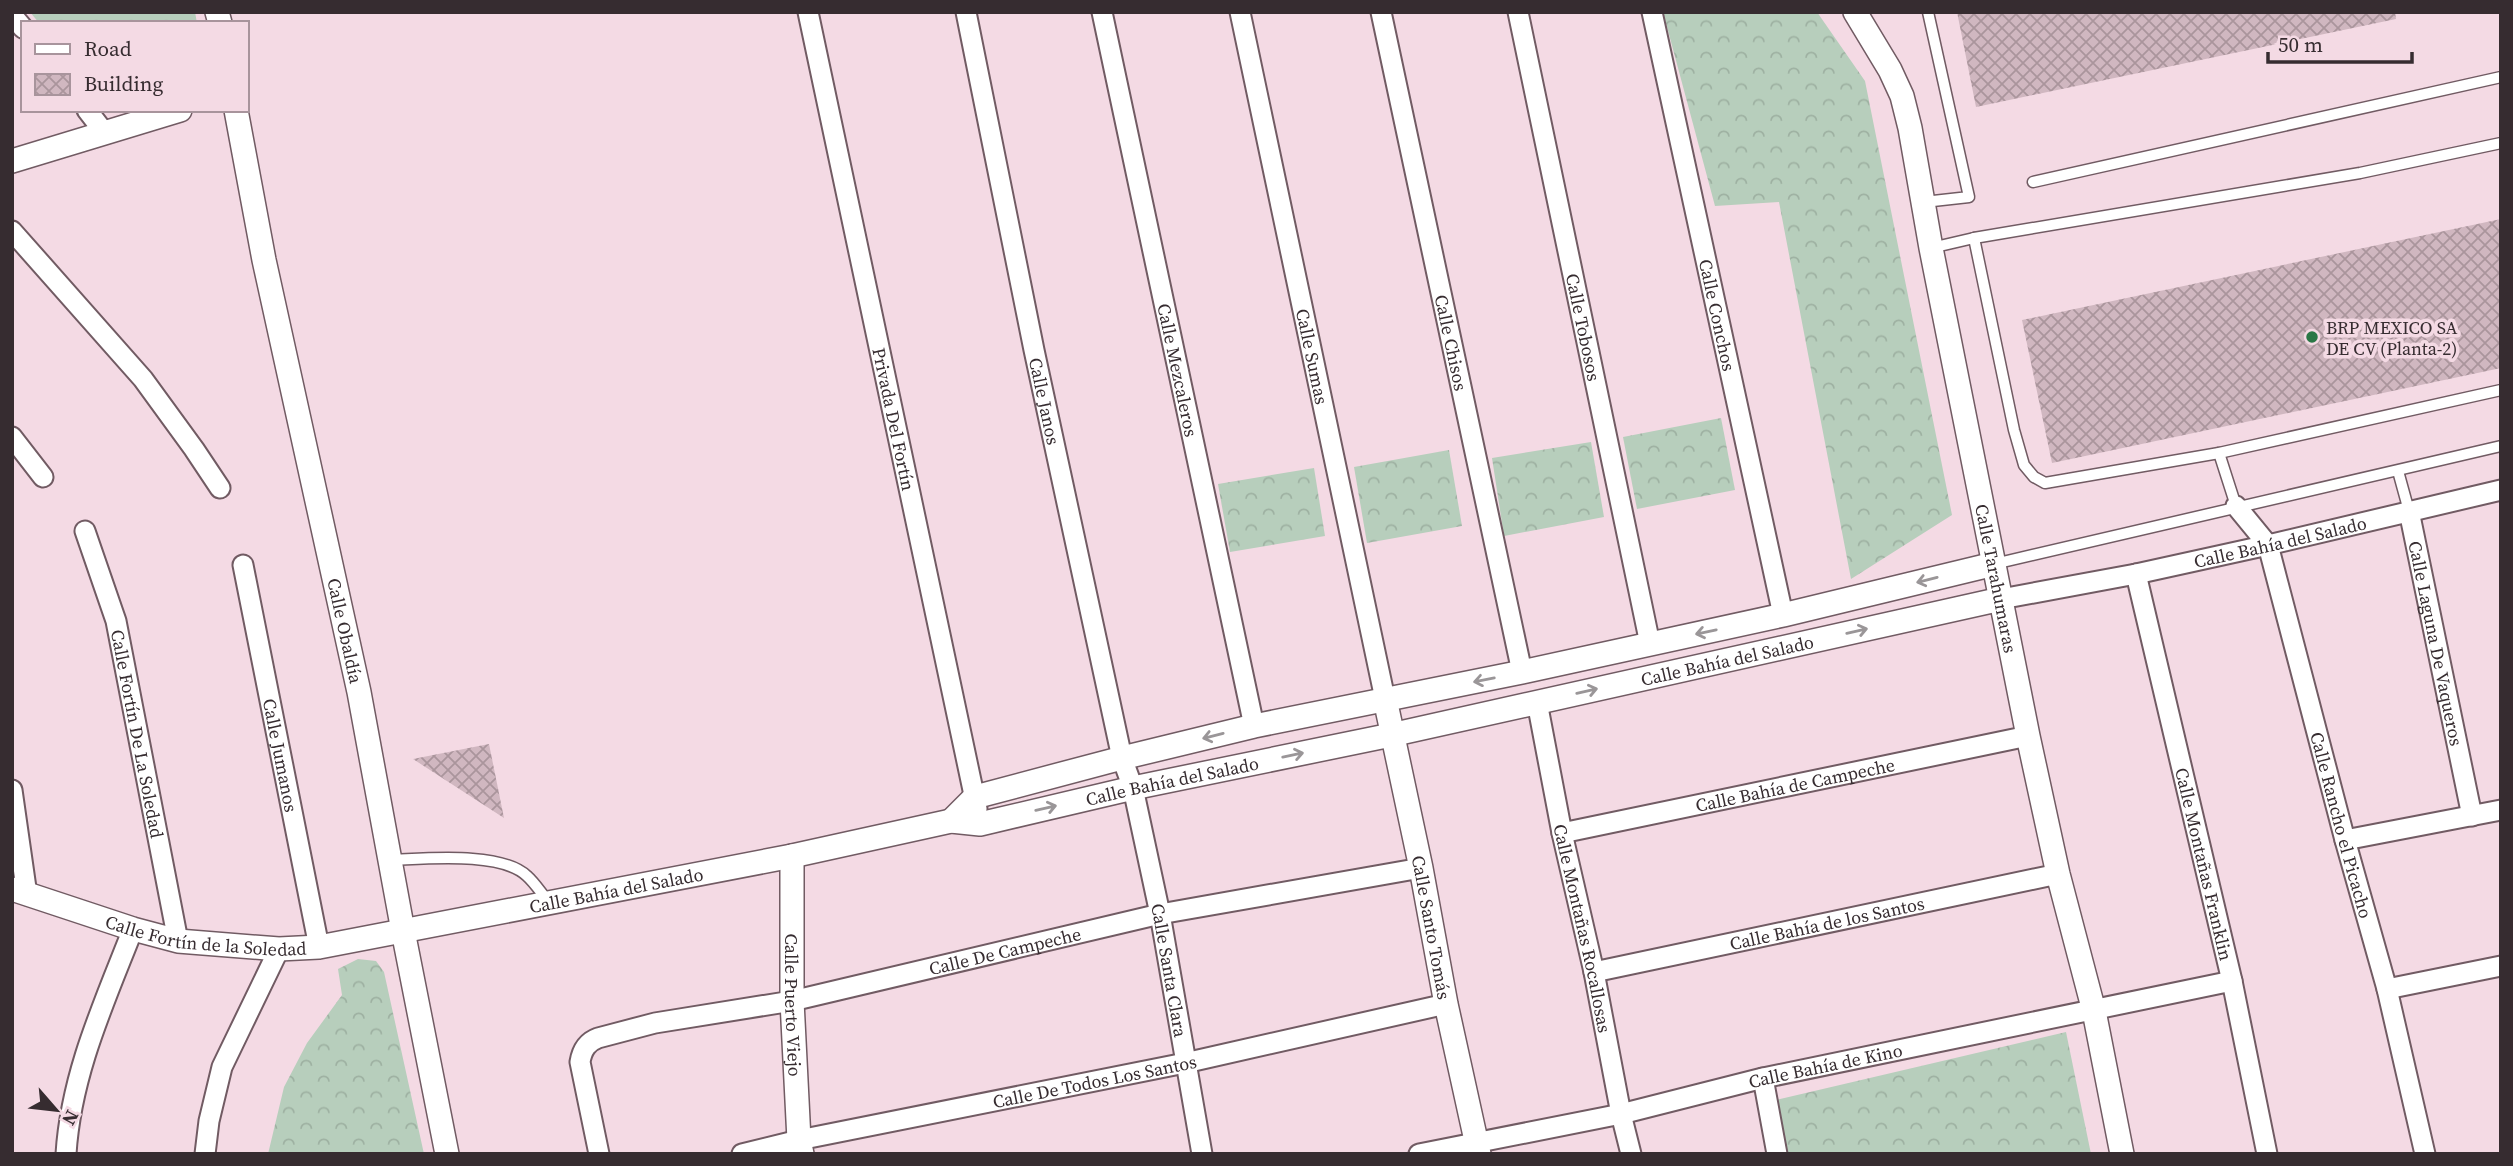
<svg xmlns="http://www.w3.org/2000/svg" width="2513" height="1166" font-family="'Source Serif 4',serif">
  <style>
    .forest { fill: url(#forest-crowns) }
    .building { fill: url(#building-cross-hatch) }
    .lines { fill: none; stroke-linecap: round; stroke-linejoin: round }
    .service-casing { stroke: #715b63; stroke-width: 13 }
    .minor-casing { stroke: #715b63; stroke-width: 23 }
    .tertiary-casing { stroke: #715b63; stroke-width: 26 }
    .service { stroke: #fff; stroke-width: 10 }
    .minor { stroke: #fff; stroke-width: 19 }
    .tertiary { stroke: #fff; stroke-width: 23 }
    .oneway { stroke: #9a9698 }
    .poi-dot { fill: #2a7746; stroke: #f4dae4; stroke-width: 2.5 }
    .labels { text-anchor: middle; dominant-baseline: central; stroke-width: 7; stroke-linejoin: round; paint-order: stroke }
    .street-label { font-size: 18px; fill: #362c30; stroke: #f4dae4 }
    .poi-label { font-size: 18px; fill: #362c30; stroke: #f4dae4; text-anchor: start }
  </style>
  <defs>
    <pattern id="forest-crowns" width="20" height="18" patternUnits="userSpaceOnUse" patternTransform="scale(1.75)"><rect width="20" height="18" fill="#b7cebc"/><path d="M2 6a3 3 0 1 1 6 0M12 15a3 3 0 1 1 6 0" fill="none" stroke="#9eb1a2"/></pattern>
    <pattern id="building-cross-hatch" width="8" height="8" patternUnits="userSpaceOnUse" patternTransform="scale(1.75)"><rect width="8" height="8" fill="#d0b7c0"/><path d="M0 0l8 8M0 8l8-8" fill="none" stroke="#aa959c"/></pattern>
  </defs>
  <rect width="100%" height="100%" fill="#f4dae4"/>
  <g class="forest">
    <polygon points="30,12 195,12 197,23 39,23"/>
    <polygon points="1663,12 1817,12 1865,81 1952,515 1851,579 1779,202 1715,206"/>
    <polygon points="1721,418 1735,490 1637,509 1623,437"/>
    <polygon points="1591,442 1604,517 1504,536 1492,458"/>
    <polygon points="1449,450 1462,526 1367,543 1354,467"/>
    <polygon points="1314,468 1325,536 1230,552 1218,484"/>
    <polygon points="358,959 376,961 384,972 424,1154 268,1154 284,1087 307,1043 342,995 338,969"/>
    <polygon points="2066,1032 2091,1154 1787,1154 1776,1100"/>
  </g>
  <g class="building">
    <polygon points="1957,12 2395,12 2396,19 1976,107"/>
    <polygon points="2501,219 2501,368 2052,463 2022,320"/>
    <polygon points="489,744 504,818 413,759"/>
  </g>
  <g class="lines">
    <defs>
      <g id="service">
        <polyline points="2033,182 2501,77"/>
        <polyline points="1924,202 1969,197 1928,12"/>
        <polyline points="1974,238 2014,430 2024,465 2034,477 2045,483 2219,453 2501,390"/>
        <polyline points="1931,248 1974,238 2360,173 2501,143"/>
        <polyline points="2219,453 2236,506"/>
        <polyline points="2398,471 2409,511"/>
        <polyline points="1994,564 2501,446"/>
        <path d="M 390,860 C 424,859 501,851 527,876 C 535,883 541,893 548,901"/>
      </g>
      <g id="minor">
        <path id="s1" d="M 808,12 L 977,809"/>
        <path id="s2" d="M 966,12 L 1034,350 L 1122,758 L 1133,788 L 1160,914 L 1202,1154"/>
        <path id="s3" d="M 1102,12 L 1254,726"/>
        <path id="s4" d="M 1240,12 L 1385,699"/>
        <path id="s5" d="M 1381,12 L 1522,672"/>
        <path id="s6" d="M 1518,12 L 1650,644"/>
        <path id="s7" d="M 1652,12 L 1783,615"/>
        <polyline points="12,15 23,28"/>
        <polyline points="87,110 104,132"/>
        <polyline points="12,231 143,379 194,449 220,488"/>
        <polyline points="12,437 43,477"/>
        <path id="s8" d="M 2236,506 L 2268,545 L 2345,840 L 2387,989 L 2425,1154"/>
        <path id="s9" d="M 2409,511 L 2472,816"/>
        <path id="s10" d="M 85,531 L 116,621 L 178,941"/>
        <path id="s11" d="M 243,565 L 319,947"/>
        <path id="s12" d="M 2136,574 L 2232,981 L 2267,1154"/>
        <path id="s13" d="M 2001,599 L 2136,574 L 2268,545 L 2501,490"/>
        <path id="s14" d="M 1537,702 L 1562,833 L 1594,972 L 1621,1114 L 1631,1154"/>
        <polyline points="12,790 27,895"/>
        <path id="s15" d="M 1562,833 L 2028,736"/>
        <polyline points="2345,840 2501,810"/>
        <path id="s16" d="M 1594,972 L 2058,874"/>
        <polyline points="2387,989 2501,966"/>
        <polyline points="1763,1078 1777,1154"/>
        <path d="M 66,1154 C 71,1074 104,1003 133,929"/>
        <polyline points="205,1154 209,1121 222,1067 279,949"/>
        <path id="s17" d="M 599,1154 L 580,1062 C 582,1050 587,1042 598,1038 L 655,1023 L 792,1001 L 1160,914 L 1421,868"/>
        <path id="s18" d="M 742,1154 L 799,1140 L 1185,1063 L 1446,1004"/>
        <path id="s19" d="M 1419,1154 L 1621,1114 L 1763,1078 L 2232,981"/>
      </g>
      <g id="tertiary">
        <polyline points="217,12 220,23"/>
        <path id="s20" d="M 1855,12 L 1890,70 L 1902,96 L 1910,128 L 1931,248 L 2028,736 L 2058,874 L 2094,1011 L 2122,1154"/>
        <path id="s21" d="M 236,110 L 264,260 L 359,692 L 403,931 L 447,1154"/>
        <polyline points="12,161 180,110"/>
        <path id="s22" d="M 1385,699 L 1421,868 L 1446,1004 L 1479,1154"/>
        <polyline points="951,821 975,797 1122,758 1254,726 1522,672 1783,615 1994,564"/>
        <path id="s23" d="M 792,856 L 792,1001 L 799,1140 L 802,1154"/>
        <path id="s24" d="M 12,889 L 133,929 L 178,941 L 279,949 L 319,947 L 792,856 L 951,821 L 980,824 L 1133,788 L 1391,735 L 2001,599"/>
      </g>
    </defs>
    <use href="#service" class="service-casing"/>
    <use href="#minor" class="minor-casing"/>
    <use href="#tertiary" class="tertiary-casing"/>
    <use href="#service" class="service"/>
    <use href="#minor" class="minor"/>
    <use href="#tertiary" class="tertiary"/>
  </g>
  <defs><path id="oneway-shaft" d="M-6 0H5M1.5-3L5.5 0L1.5 3" fill="none" stroke-width="1.6" stroke-linecap="round" stroke-linejoin="round" transform="scale(1.75)"/></defs>
  <g class="oneway">
    <use href="#oneway-shaft" transform="translate(1927 580) rotate(166)"/>
    <use href="#oneway-shaft" transform="translate(1857 631) rotate(-13)"/>
    <use href="#oneway-shaft" transform="translate(1706 632) rotate(168)"/>
    <use href="#oneway-shaft" transform="translate(1484 680) rotate(169)"/>
    <use href="#oneway-shaft" transform="translate(1587 691) rotate(-13)"/>
    <use href="#oneway-shaft" transform="translate(1213 736) rotate(166)"/>
    <use href="#oneway-shaft" transform="translate(1293 755) rotate(-12)"/>
    <use href="#oneway-shaft" transform="translate(1046 808) rotate(-13)"/>
  </g>
  <circle class="poi-dot" cx="2312" cy="337" r="7"/>
  <g class="labels">
    <g class="street-label">
      <text stroke="none"><textPath href="#s7" startOffset="310">Calle Conchos</textPath></text>
      <text stroke="none"><textPath href="#s6" startOffset="322">Calle Tobosos</textPath></text>
      <text stroke="none"><textPath href="#s5" startOffset="338">Calle Chisos</textPath></text>
      <text stroke="none"><textPath href="#s4" startOffset="352">Calle Sumas</textPath></text>
      <text stroke="none"><textPath href="#s3" startOffset="366">Calle Mezcaleros</textPath></text>
      <text stroke="none"><textPath href="#s2" startOffset="397">Calle Janos</textPath></text>
      <text stroke="none"><textPath href="#s1" startOffset="416">Privada Del Fortín</textPath></text>
      <text stroke="none"><textPath href="#s13" startOffset="285">Calle Bahía del Salado</textPath></text>
      <text stroke="none"><textPath href="#s20" startOffset="588">Calle Tarahumaras</textPath></text>
      <text stroke="none"><textPath href="#s21" startOffset="532">Calle Obaldía</textPath></text>
      <text stroke="none"><textPath href="#s9" startOffset="135">Calle Laguna De Vaqueros</textPath></text>
      <text stroke="none"><textPath href="#s24" startOffset="1754">Calle Bahía del Salado</textPath></text>
      <text stroke="none"><textPath href="#s10" startOffset="210">Calle Fortín De La Soledad</textPath></text>
      <text stroke="none"><textPath href="#s11" startOffset="194">Calle Jumanos</textPath></text>
      <text stroke="none"><textPath href="#s24" startOffset="1186">Calle Bahía del Salado</textPath></text>
      <text stroke="none"><textPath href="#s15" startOffset="238">Calle Bahía de Campeche</textPath></text>
      <text stroke="none"><textPath href="#s8" startOffset="340">Calle Rancho el Picacho</textPath></text>
      <text stroke="none"><textPath href="#s12" startOffset="298">Calle Montañas Franklin</textPath></text>
      <text stroke="none"><textPath href="#s24" startOffset="618">Calle Bahía del Salado</textPath></text>
      <text stroke="none"><textPath href="#s16" startOffset="238">Calle Bahía de los Santos</textPath></text>
      <text stroke="none"><textPath href="#s22" startOffset="233">Calle Santo Tomás</textPath></text>
      <text stroke="none"><textPath href="#s14" startOffset="231">Calle Montañas Rocallosas</textPath></text>
      <text stroke="none"><textPath href="#s24" startOffset="201">Calle Fortín de la Soledad</textPath></text>
      <text stroke="none"><textPath href="#s17" startOffset="542">Calle De Campeche</textPath></text>
      <text stroke="none"><textPath href="#s2" startOffset="980">Calle Santa Clara</textPath></text>
      <text stroke="none"><textPath href="#s23" startOffset="149">Calle Puerto Viejo</textPath></text>
      <text stroke="none"><textPath href="#s19" startOffset="416">Calle Bahía de Kino</textPath></text>
      <text stroke="none"><textPath href="#s18" startOffset="360">Calle De Todos Los Santos</textPath></text>
    </g>
    <g class="poi-label">
      <text x="2326" y="327">BRP MEXICO SA<tspan x="2326" dy="21">DE CV (Planta-2)</tspan></text>
    </g>
  </g>
  <rect width="2513" height="1166" fill="none" stroke="#362c30" stroke-width="28"/>
  <rect x="21" y="21" width="228" height="91" fill="#f4dae4" stroke="#a8949c" stroke-width="2"/>
  <rect x="35" y="44" width="35" height="10" fill="#ffffff" stroke="#a8949c" stroke-width="2"/>
  <text x="84" y="56" font-size="21" fill="#362c30">Road</text>
  <rect x="35" y="74" width="35" height="21" fill="url(#building-cross-hatch)" stroke="#a8949c" stroke-width="2"/>
  <text x="84" y="91" font-size="21" fill="#362c30">Building</text>
  <g transform="translate(56 1110) rotate(118)" stroke="#f4dae4" stroke-width="5" paint-order="stroke">
  <path d="M0-5L12 26L0 18L-12 26Z" fill="#362c30"/>
  <text y="-10" font-size="19" font-weight="bold" text-anchor="middle" fill="#362c30">N</text>
  </g>
  <path d="M2268 52v10h144v-10" fill="none" stroke="#362c30" stroke-width="3.5"/>
  <text x="2278" y="52" font-size="21" fill="#362c30" stroke="#f4dae4" stroke-width="5" paint-order="stroke">50 m</text>
</svg>
